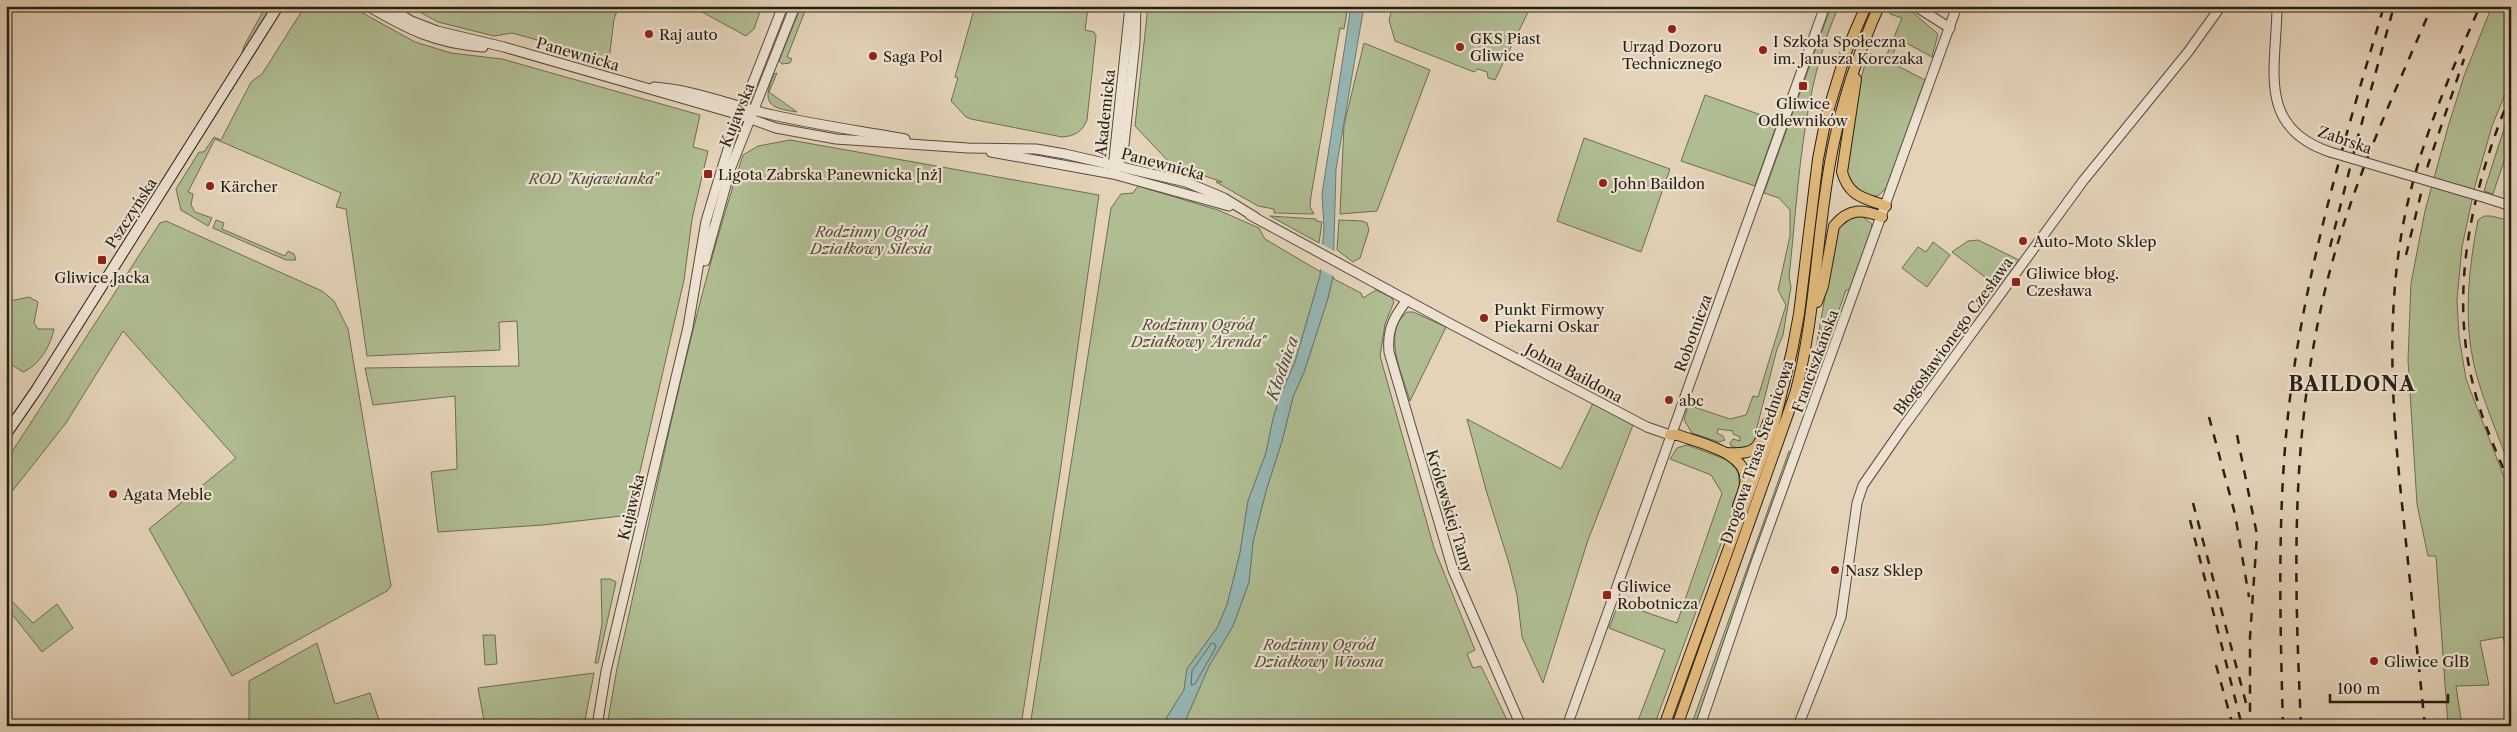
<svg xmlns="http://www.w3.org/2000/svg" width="2517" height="732" font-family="'Libre Caslon Text',serif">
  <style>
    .green { fill: #b0bd92; stroke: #6c6e52 }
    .water { fill: #96b7b4; stroke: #6a7a73 }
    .pier { fill: #e4d3b9 }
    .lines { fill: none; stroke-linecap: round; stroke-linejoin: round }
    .shore { stroke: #5e6a63; stroke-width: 1 }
    .tertiary-casing { stroke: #564b3c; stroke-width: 11 }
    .secondary-casing { stroke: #271e12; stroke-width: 12 }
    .primary-casing { stroke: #271e12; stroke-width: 12 }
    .tertiary { stroke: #ede2d2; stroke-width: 9 }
    .secondary { stroke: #ede2d2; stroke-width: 10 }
    .primary { stroke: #e2ba7c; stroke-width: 10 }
    .rail { stroke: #271e12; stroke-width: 2.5; stroke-dasharray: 9 9; stroke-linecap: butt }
    .tertiary-bridge-casing { stroke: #564b3c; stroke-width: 11; stroke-linecap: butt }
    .tertiary-bridge { stroke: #ede2d2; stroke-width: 9 }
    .poi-dot { fill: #8f2418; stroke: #ede2d2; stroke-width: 2 }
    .labels { text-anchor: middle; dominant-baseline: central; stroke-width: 4.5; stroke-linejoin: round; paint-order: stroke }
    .poi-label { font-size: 15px; fill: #271e12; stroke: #ede2d2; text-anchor: start }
    .street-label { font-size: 15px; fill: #271e12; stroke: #ede2d2 }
    .park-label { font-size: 15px; font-style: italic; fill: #504e38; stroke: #ede2d2 }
    .water-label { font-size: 16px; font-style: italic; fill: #484c43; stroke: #ede2d2 }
    .district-label { font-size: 20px; font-weight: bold; letter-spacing: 1px; fill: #271e12; stroke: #ede2d2 }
  </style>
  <rect width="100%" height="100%" fill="#e4d3b9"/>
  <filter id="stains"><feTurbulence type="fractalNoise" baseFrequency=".004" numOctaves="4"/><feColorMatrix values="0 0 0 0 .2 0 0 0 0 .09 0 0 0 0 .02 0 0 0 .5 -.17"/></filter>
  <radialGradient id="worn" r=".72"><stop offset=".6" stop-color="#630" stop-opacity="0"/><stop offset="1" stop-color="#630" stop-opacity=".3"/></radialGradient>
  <g class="green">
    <polygon points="266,6 279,6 239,68 244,46"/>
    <polygon points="305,6 350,6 415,42 451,53 502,59 700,115 693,147 708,151 692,219 684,280 630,515 543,525 438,532 431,472 457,469 455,396 373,405 365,368 519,366 517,321 499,322 500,350 367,356 346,209 336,207 341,193 215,139 188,192 193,194 191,205 195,212 212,218 208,226 181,210 176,189 199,152 204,152 214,137 221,140 251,82 262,74"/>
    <polygon points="409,6 619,6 614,19 609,60 512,33 494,36 438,22"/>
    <polygon points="691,6 762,6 754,29 746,36"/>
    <polygon points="801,6 807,6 787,57 792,59 790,63 782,64 779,61"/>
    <path d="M 975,6 L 1088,8 L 1085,30 L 1094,32 L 1096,36 L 1087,120 C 1082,132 1075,136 1062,137 L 971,119 L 966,117 L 951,101 L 958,78 L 955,77 Z"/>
    <polygon points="1148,6 1348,6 1344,29 1340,28 1311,196 1310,207 1314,214 1274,213 1274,209 1258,206 1216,182 1222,182 1171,164 1135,126"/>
    <polygon points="1393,6 1531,6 1495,80 1488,78 1487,72 1478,69 1474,72 1395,41 1389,20"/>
    <path d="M 1831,6 L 1839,6 C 1801,90 1799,187 1789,277 L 1791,287 L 1783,335 L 1777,349 L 1755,435 L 1759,437 L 1756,444 L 1741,449 L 1731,446 L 1730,443 L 1733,439 L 1740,441 L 1740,437 L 1733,434 L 1733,431 L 1718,429 L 1717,433 L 1723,436 L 1725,440 L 1719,442 L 1692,433 L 1684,420 L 1688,405 L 1730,419 L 1746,415 L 1753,396 L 1758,397 L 1786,305 L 1778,290 L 1790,236 L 1790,210 L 1779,198 L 1764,193 Z"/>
    <polygon points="1894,6 1911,11 1938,34 1932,57 1899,39 1890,62 1925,80 1889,185 1878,196 1869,196 1855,191 1845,169 1862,75 1868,53 1885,59 1902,18 1890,14"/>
    <polygon points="2492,6 2511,6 2511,80 2492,126 2475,186 2462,247 2457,300 2459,336 2466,379 2511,495 2511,666 2503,637 2480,641 2489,685 2456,686 2462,726 2448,726 2436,556 2428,556 2417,504 2408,360 2411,283 2425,211 2448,127 2464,76"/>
    <polygon points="1364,43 1430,70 1377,211 1340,214 1344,125"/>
    <path d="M 777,73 L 769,92 L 797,112 C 767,108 762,102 774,74 Z"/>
    <polygon points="1705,95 1778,121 1755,186 1681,161"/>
    <polygon points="2511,107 2511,140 2493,194 2484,191"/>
    <polygon points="1584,138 1670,169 1641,252 1557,221"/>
    <path d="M 790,140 L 1099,195 L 1060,473 L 1021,726 L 607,726 L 617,668 C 656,496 688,322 743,155 L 758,146 Z"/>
    <polygon points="1138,186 1218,210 1259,228 1265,239 1321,272 1320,276 1295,362 1281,394 1273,419 1266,453 1248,501 1240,553 1227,605 1217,628 1187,669 1184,690 1167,717 1167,726 1030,726 1111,208 1121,194 1133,193"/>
    <polygon points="1859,214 1871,223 1872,229 1850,290 1846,290 1810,392 1804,390 1815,353 1837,229 1842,221"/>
    <polygon points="1270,216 1316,219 1316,221 1322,222 1319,243"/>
    <path d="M 2484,216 L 2491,216 L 2511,221 L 2511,470 C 2500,440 2487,410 2478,380 C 2462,327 2468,272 2478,220 Z"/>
    <polygon points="216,220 224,223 222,229 285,256 288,251 294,254 296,260 286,260 213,228"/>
    <polygon points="1339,220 1362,221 1367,223 1369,230 1360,258 1353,262 1337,250"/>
    <polygon points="166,221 322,291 334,301 348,329 391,586 387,591 232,676 149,529 236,458 123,331 66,423 6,499 6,461 160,223"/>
    <polygon points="1978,240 2019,260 2000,286 1994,284 1952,252 1968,241"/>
    <polygon points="1933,242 1950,255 1927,287 1902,268 1918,247 1926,252"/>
    <polygon points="1333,276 1334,279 1361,293 1363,298 1376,290 1391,297 1394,302 1385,324 1380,356 1434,548 1475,650 1467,654 1473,668 1481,666 1510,726 1183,726 1209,666 1233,626 1249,582 1253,542 1266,491 1282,441 1293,397 1304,372 1328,298"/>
    <path d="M 29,297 L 38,302 L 34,323 L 38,329 L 54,329 C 51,345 39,366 23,372 L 6,361 L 6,302 Z"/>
    <path d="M 1407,312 L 1413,312 L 1446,327 L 1410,401 C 1403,376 1381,332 1407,312 Z"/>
    <polygon points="1593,403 1633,425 1588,540 1543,683 1522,637 1517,595 1509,563 1486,490 1467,419 1561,469"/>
    <polygon points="1687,445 1733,462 1738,469 1740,492 1654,726 1636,726 1665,650 1609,628 1619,603 1677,623 1722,493 1711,475 1670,459 1677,448"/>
    <polygon points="1789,451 1793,452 1696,726 1691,726"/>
    <polygon points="601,579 610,579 616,582 598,663 595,663 602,624"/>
    <polygon points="6,595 33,623 57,604 73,628 42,652 8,609"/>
    <polygon points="483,635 495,635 497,664 485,665"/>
    <polygon points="317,643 335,704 370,693 381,726 249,726 249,681"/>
    <polygon points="594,673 584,726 485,726 478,688"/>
  </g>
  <polygon class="water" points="1351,6 1364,6 1336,169 1333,276 1328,298 1304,372 1293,397 1282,441 1266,491 1253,542 1249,582 1233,626 1209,666 1183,726 1167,726 1167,717 1184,690 1187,669 1217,628 1227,605 1240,553 1248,501 1266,453 1273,419 1281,394 1295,362 1320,276 1324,227 1322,194"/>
  <polygon class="pier" points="1320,243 1336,252 1335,277 1318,268"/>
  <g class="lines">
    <polygon class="shore" points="1212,643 1215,644 1216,647 1195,684 1191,685 1192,671"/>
    <defs>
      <g id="tertiary">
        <path d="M 368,6 C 409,30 435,43 483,47"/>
        <polyline points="387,6 411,21 437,31 504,47 740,115 776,128 836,139 968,148 1036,149 1065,154 1186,182 1224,198 1255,217"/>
        <polyline points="1915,6 1950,28"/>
        <path d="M 2277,6 C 2277,66 2255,127 2330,152"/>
        <path d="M 654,87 C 695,90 733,106 773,115 C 817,125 861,131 905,139"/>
        <polyline points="991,152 1113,174 1229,206"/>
        <polyline points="1113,168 1130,6"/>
        <polyline points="1116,169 1123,154 1135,43 1136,6"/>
        <polyline points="2486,198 2511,206"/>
        <polyline points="1250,215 1449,323 1647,427 1670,435"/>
        <polyline points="705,261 731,167 795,6"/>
        <path d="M 1407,300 C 1393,318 1387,330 1389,352 L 1453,570 L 1521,726"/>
        <polyline points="597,726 606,671 688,327 706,221 732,136 783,6"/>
        <polyline points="1567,726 1825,6"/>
        <polyline points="1700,726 1755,565 1957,6"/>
        <polyline points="1798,726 1841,617 1857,503 1863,485 1904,426 2083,181 2188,52 2221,6"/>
      </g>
      <polyline id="secondary" points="6,434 37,389 278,6"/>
      <g id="primary">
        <path d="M 1856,79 L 1842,172 C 1849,197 1864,198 1886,206"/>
        <path d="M 1817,302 L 1823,286 L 1834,226 C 1849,208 1862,209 1882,217"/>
        <path d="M 1670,435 L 1678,435 C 1699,443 1751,453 1745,484 C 1744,491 1740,499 1738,506"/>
        <path d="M 1727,453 C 1756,455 1759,448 1768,422"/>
        <polyline points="1664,726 1774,424 1792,351 1799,314 1818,159 1826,118 1846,52 1866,6"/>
        <path d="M 1677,726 L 1795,394 C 1817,313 1816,229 1833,147 C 1843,98 1859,51 1879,6"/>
      </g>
    </defs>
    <use href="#tertiary" class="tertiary-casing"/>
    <use href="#secondary" class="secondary-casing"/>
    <use href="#primary" class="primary-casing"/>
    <use href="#tertiary" class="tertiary"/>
    <use href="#secondary" class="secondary"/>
    <use href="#primary" class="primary"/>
    <g class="rail">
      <path d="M 2511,94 C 2474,182 2449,285 2472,380 C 2480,417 2497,452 2511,488"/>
      <polyline points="2330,247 2356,144 2394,6"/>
      <polyline points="2406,255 2428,165 2464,59"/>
      <polyline points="2209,417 2235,514 2249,597"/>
      <polyline points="2237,435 2257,535 2250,637 2250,726"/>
      <polyline points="2193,503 2246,703"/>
      <polyline points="2190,520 2242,726"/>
      <polyline points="2216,665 2233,726"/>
      <path d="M 2283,726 C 2280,619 2277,512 2289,406 C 2305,270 2345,137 2384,6"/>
      <path d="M 2301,726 C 2294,573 2290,432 2327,282 C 2351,186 2393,96 2432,6"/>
      <path d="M 2425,726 C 2418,658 2411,591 2404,523 C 2393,421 2384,318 2405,215 C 2420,143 2450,74 2480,6"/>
    </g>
    <defs>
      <polyline id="tertiary-bridge" points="2330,152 2486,198"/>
    </defs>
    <use href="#tertiary-bridge" class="tertiary-bridge-casing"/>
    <use href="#tertiary-bridge" class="tertiary-bridge"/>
  </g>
  <g class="poi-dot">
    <circle cx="1672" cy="29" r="5"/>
    <circle cx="649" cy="34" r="5"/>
    <circle cx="1460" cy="47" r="5"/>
    <circle cx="1763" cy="50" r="5"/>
    <circle cx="873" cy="56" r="5"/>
    <rect x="1798" y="81" width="10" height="10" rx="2.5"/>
    <rect x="703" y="169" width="10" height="10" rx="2.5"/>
    <circle cx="1603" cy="183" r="5"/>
    <circle cx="210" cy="186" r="5"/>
    <circle cx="2023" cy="241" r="5"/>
    <rect x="97" y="255" width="10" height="10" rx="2.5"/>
    <rect x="2011" y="277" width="10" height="10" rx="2.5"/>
    <circle cx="1484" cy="318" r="5"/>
    <circle cx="1669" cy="400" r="5"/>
    <circle cx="113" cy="494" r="5"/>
    <circle cx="1835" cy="570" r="5"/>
    <rect x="1602" y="590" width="10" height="10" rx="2.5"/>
    <circle cx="2374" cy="661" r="5"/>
  </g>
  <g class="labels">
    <g class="poi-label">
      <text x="659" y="34">Raj auto</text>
      <text x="1470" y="38">GKS Piast<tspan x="1470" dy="17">Gliwice</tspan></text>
      <text x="1773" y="41">I Szkoła Społeczna<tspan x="1773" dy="17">im. Janusza Korczaka</tspan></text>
      <text x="1672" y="46" text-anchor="middle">Urząd Dozoru<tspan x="1672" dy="17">Technicznego</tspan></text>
      <text x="883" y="56">Saga Pol</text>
      <text x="1803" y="103" text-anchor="middle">Gliwice<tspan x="1803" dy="17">Odlewników</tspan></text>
      <text x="718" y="174">Ligota Zabrska Panewnicka [nż]</text>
      <text x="1613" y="183">John Baildon</text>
      <text x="220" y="186">Kärcher</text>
      <text x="2033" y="241">Auto-Moto Sklep</text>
      <text x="2026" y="273">Gliwice błog.<tspan x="2026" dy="17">Czesława</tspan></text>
      <text x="102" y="277" text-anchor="middle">Gliwice Jacka</text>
      <text x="1494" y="309">Punkt Firmowy<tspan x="1494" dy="17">Piekarni Oskar</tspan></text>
      <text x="1679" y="400">abc</text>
      <text x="123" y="494">Agata Meble</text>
      <text x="1845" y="570">Nasz Sklep</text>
      <text x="1617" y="586">Gliwice<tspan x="1617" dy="17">Robotnicza</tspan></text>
      <text x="2384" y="661">Gliwice GlB</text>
    </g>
    <g class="street-label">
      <text transform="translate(578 54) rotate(16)">Panewnicka</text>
      <text transform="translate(1105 113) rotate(-84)">Akademicka</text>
      <text transform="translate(737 115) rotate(-68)">Kujawska</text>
      <text transform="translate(2345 140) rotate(19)">Zabrska</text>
      <text transform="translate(1163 164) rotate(15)">Panewnicka</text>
      <text transform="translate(131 213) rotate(-57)">Pszczyńska</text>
      <text transform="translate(1693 333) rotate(-70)">Robotnicza</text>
      <text transform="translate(1953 336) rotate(-54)">Błogosławionego Czesława</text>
      <text transform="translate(1815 361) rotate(-70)">Franciszkańska</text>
      <text transform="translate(1574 373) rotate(28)">Johna Baildona</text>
      <text transform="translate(1757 452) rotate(-71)">Drogowa Trasa Średnicowa</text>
      <text transform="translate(631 507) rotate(-76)">Kujawska</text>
      <text transform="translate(1450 511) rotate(73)">Królewskiej Tamy</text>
    </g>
    <g class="park-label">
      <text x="593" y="178">ROD "Kujawianka"</text>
      <text x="871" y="231">Rodzinny Ogród<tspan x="871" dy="17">Działkowy Silesia</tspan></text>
      <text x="1198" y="324">Rodzinny Ogród<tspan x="1198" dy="17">Działkowy "Arenda"</tspan></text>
      <text x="1319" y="644">Rodzinny Ogród<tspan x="1319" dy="17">Działkowy Wiosna</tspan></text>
    </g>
    <g class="water-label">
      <text transform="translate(1282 368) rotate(-71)">Kłodnica</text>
    </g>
    <g class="district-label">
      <text x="2352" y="384">BAILDONA</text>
    </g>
  </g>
  <rect width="2517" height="732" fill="none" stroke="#e4d3b9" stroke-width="25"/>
  <rect x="8" y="8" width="2502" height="717" fill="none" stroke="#271e12" stroke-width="2.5"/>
  <rect x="12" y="12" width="2492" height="707" fill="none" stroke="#271e12"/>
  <path d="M2330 694v8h118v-8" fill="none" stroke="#271e12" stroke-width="2.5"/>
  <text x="2337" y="694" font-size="15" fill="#271e12" stroke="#ede2d2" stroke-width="4" paint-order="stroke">100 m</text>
  <rect width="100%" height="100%" filter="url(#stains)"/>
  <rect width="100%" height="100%" fill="url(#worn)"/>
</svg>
